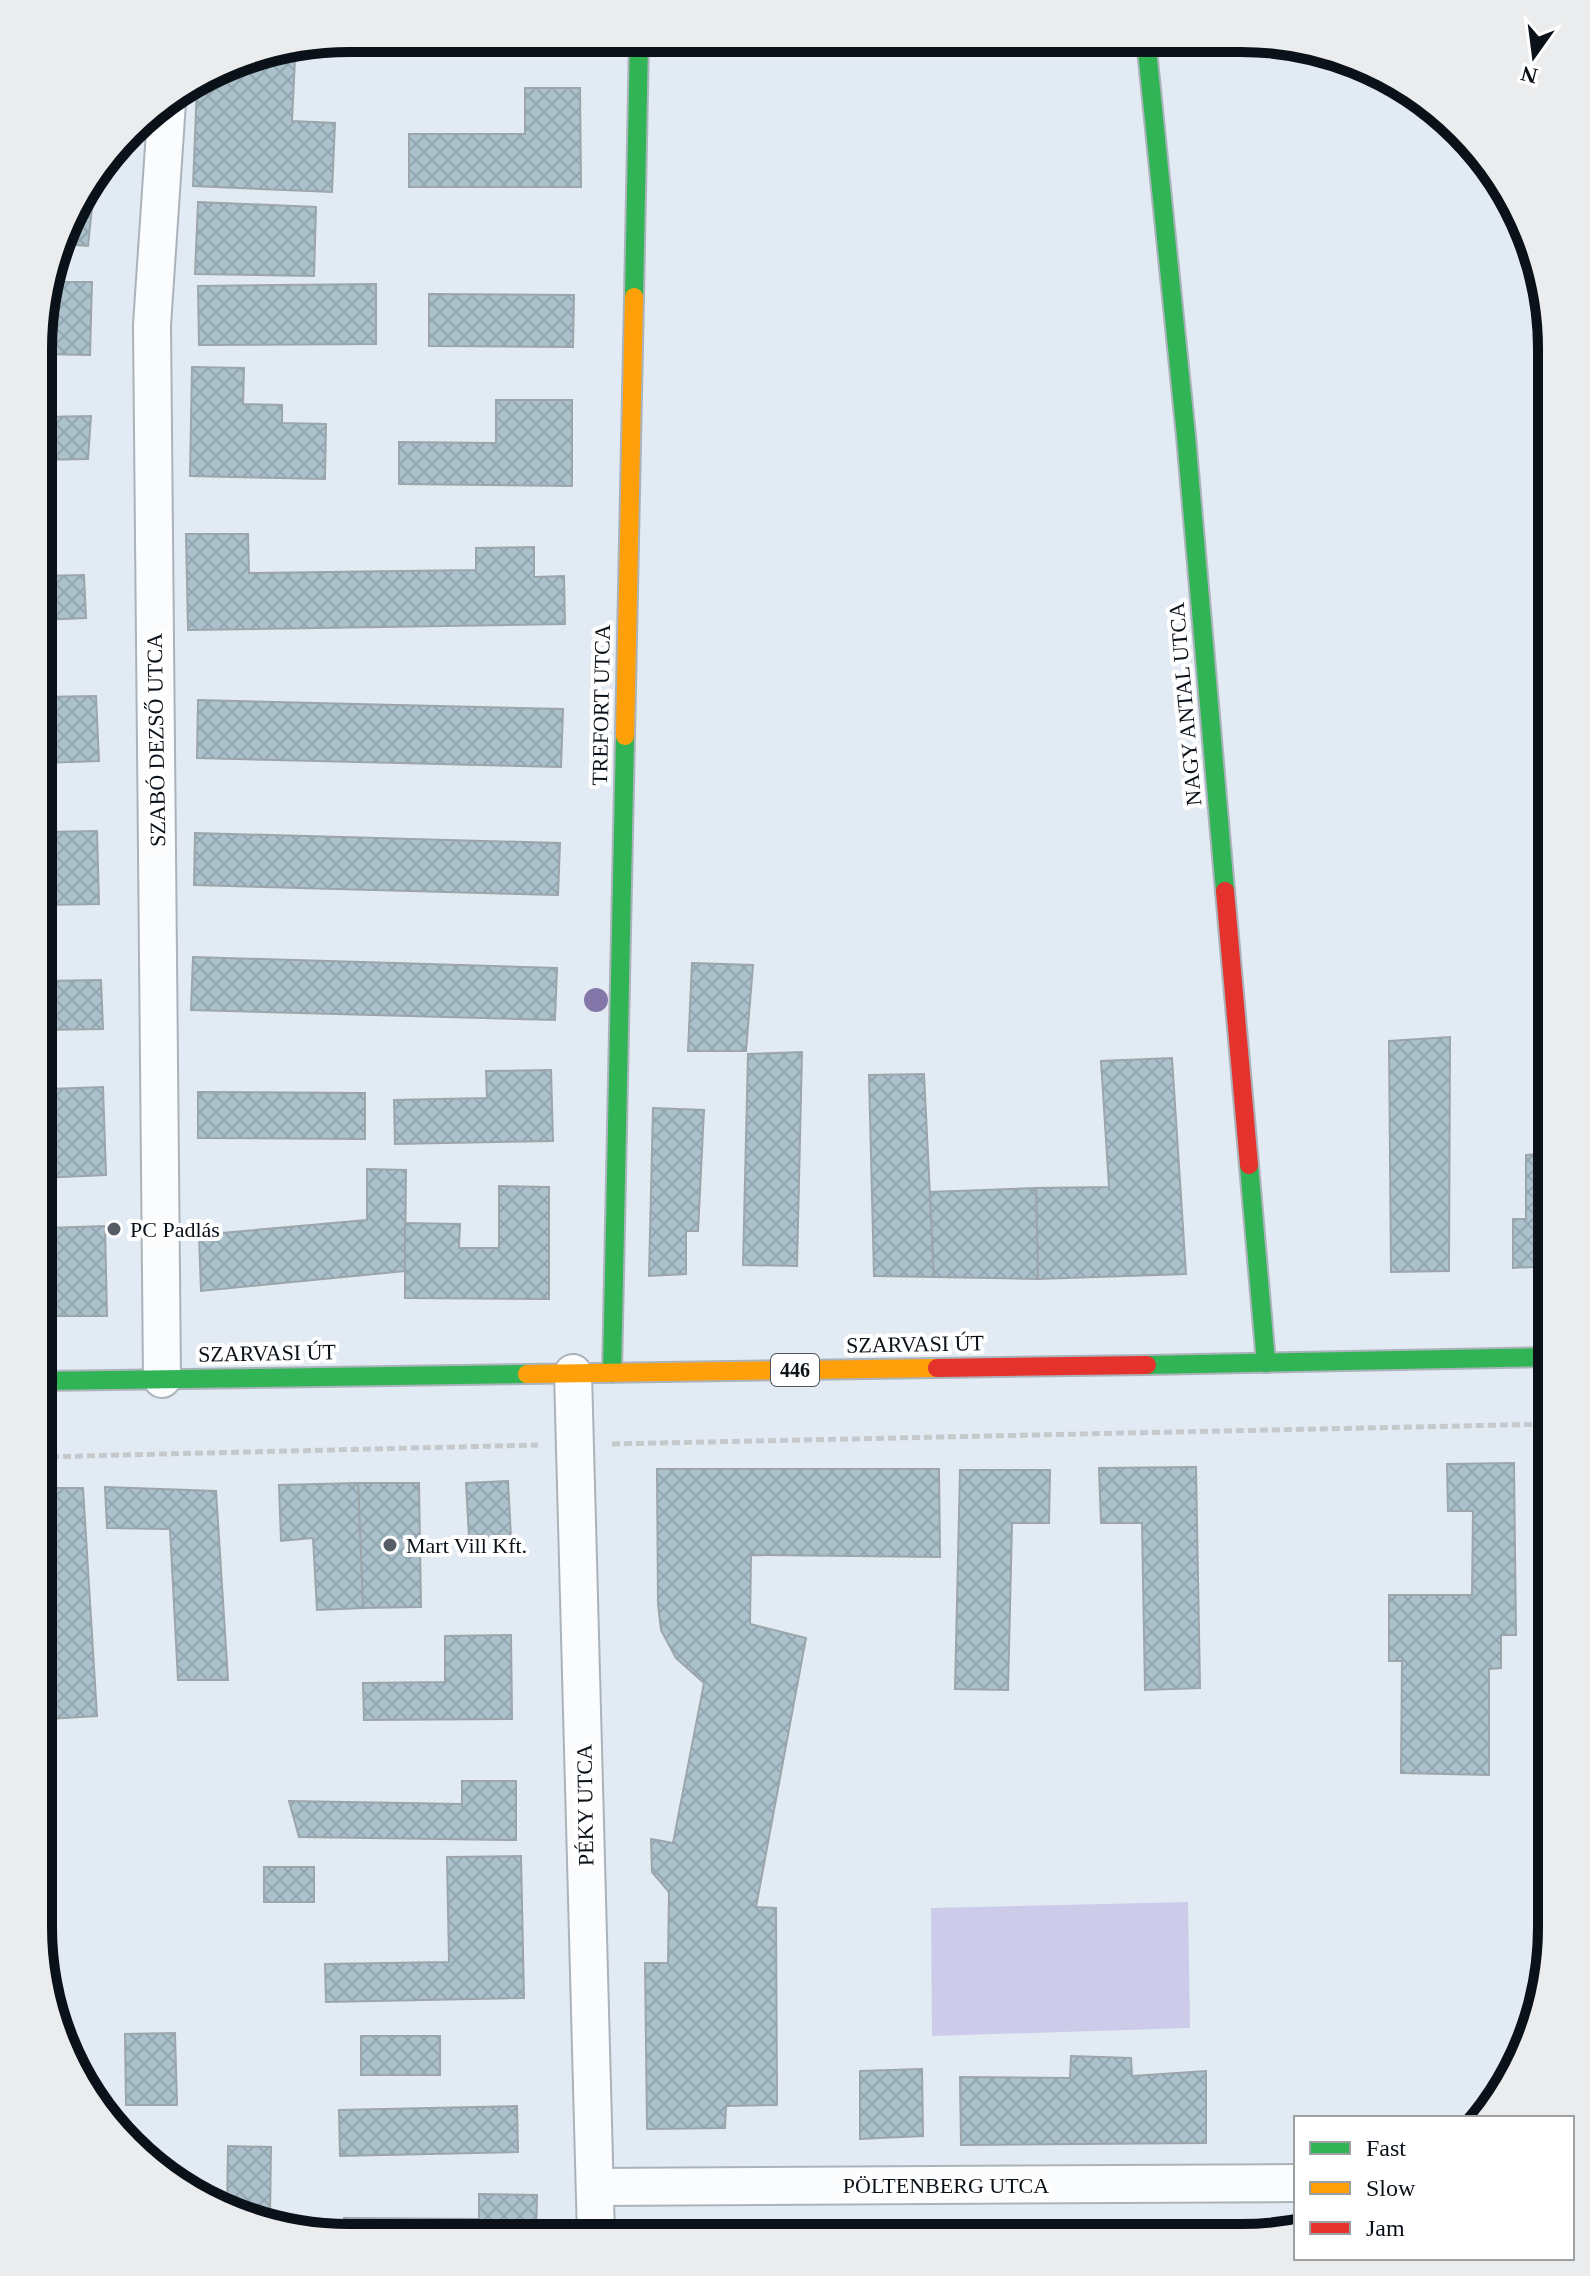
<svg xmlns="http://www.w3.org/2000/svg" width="1590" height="2276" font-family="Georgia,serif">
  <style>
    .grass { fill: #ccccea }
    .building { fill: url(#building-cross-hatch); stroke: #9ca5ab; stroke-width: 2 }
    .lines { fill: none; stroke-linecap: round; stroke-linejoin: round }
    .street-casing { stroke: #abb3ba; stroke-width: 40 }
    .fast-casing { stroke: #abb3ba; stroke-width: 22 }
    .slow-casing { stroke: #abb3ba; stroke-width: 22 }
    .jam-casing { stroke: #abb3ba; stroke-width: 22 }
    .path { stroke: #c6c9cb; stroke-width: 5; stroke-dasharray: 8 4; stroke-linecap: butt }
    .street { stroke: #fbfcfd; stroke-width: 36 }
    .fast { stroke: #30b455; stroke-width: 18 }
    .slow { stroke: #ff9f0a; stroke-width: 18 }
    .jam { stroke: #e5322d; stroke-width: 18 }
    .tree { fill: #8377a9 }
    .poi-dot { fill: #565d65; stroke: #fff; stroke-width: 3 }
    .labels { text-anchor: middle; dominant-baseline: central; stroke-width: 8; stroke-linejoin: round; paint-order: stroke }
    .shield { fill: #fff; stroke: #54585d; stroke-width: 2 }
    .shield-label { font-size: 20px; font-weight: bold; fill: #0a1118 }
    .street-label { font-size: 22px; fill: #0a1118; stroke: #fff }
    .poi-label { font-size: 22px; fill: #0a1118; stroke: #fff; text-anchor: start }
    .rim { fill: none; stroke: #0a1118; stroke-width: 10 }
  </style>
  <defs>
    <pattern id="building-cross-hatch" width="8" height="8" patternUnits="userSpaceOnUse" patternTransform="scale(2)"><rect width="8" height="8" fill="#abc2cc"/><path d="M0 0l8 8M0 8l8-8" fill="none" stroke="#92a6ae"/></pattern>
  </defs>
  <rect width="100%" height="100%" fill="#e2ebf3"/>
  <polygon class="grass" points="1188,1902 1190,2028 932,2036 931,1908"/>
  <g class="building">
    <polygon points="245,57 295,59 292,121 335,123 332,192 193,186 197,85"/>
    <polygon points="525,88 580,88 581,187 409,187 409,134 525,134"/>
    <polygon points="85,187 94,188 88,246 63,244 79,194"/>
    <polygon points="198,202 316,207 314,276 195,274"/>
    <polygon points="50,282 92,282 90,355 41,354 41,307"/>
    <polygon points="376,284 376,344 199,345 198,286"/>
    <polygon points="429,294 574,295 573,347 429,346"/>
    <polygon points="192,367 244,368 243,404 282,405 282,423 326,424 325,479 190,476"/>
    <polygon points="496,400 572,400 572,486 399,484 399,442 496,443"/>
    <polygon points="91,416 88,459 40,460 41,417"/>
    <polygon points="186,534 248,534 249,573 476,570 476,548 534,547 534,577 564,576 565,624 188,630"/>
    <polygon points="84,575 86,618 40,620 40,576"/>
    <polygon points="96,696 99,761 41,763 40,697"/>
    <polygon points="198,700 563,709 561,767 197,758"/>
    <polygon points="97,831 99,904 40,905 40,855 48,854 48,832"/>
    <polygon points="195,833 560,843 558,895 194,885"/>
    <polygon points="193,957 557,968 555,1020 191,1010"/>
    <polygon points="692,963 753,965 746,1051 688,1051"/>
    <polygon points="101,980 103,1029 40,1030 40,981"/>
    <polygon points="1450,1037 1449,1271 1391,1272 1389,1041"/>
    <polygon points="802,1052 797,1266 743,1265 748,1054"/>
    <polygon points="1172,1058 1186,1274 1038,1279 1036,1188 1109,1187 1101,1061"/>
    <polygon points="551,1070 553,1141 395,1144 394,1100 487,1098 486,1071"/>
    <polygon points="924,1074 934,1277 874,1276 869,1075"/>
    <polygon points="103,1087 106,1175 39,1178 39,1123 50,1122 49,1089"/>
    <polygon points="198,1092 365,1093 365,1139 198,1138"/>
    <polygon points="1540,1102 1552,1102 1552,1266 1513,1268 1513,1219 1526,1219 1526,1155 1541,1154"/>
    <polygon points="653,1108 704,1110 698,1231 686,1231 686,1274 649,1276"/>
    <polygon points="367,1169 406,1170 405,1271 201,1291 199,1235 367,1220"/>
    <polygon points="499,1186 549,1187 549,1299 405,1298 405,1223 460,1224 459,1248 499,1248"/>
    <polygon points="1036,1188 1038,1279 934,1277 930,1192"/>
    <polygon points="105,1226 107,1316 39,1316 39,1253 49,1253 48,1228"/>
    <polygon points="1514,1463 1516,1635 1501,1635 1501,1668 1489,1669 1489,1775 1401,1773 1402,1661 1389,1661 1389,1595 1472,1595 1473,1511 1448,1511 1447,1464"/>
    <polygon points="1196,1467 1200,1688 1145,1690 1142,1523 1101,1523 1099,1468"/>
    <polygon points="657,1469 939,1469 940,1557 751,1555 750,1624 806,1638 756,1907 776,1908 777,2105 726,2106 725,2128 647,2129 645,1963 668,1963 669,1892 652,1872 651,1839 673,1843 704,1683 676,1658 661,1630 658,1604"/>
    <polygon points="960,1470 1050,1470 1049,1523 1012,1523 1008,1690 955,1689"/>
    <polygon points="508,1481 511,1537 469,1538 466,1483"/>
    <polygon points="358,1483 419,1483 421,1607 363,1608"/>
    <polygon points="358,1483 363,1608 317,1610 313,1538 281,1541 279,1485"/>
    <polygon points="105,1487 216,1491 228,1680 178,1680 170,1529 107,1528"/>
    <polygon points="39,1488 83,1488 97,1716 49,1719 39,1608"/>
    <polygon points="511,1635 512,1719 364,1720 363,1683 445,1682 445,1636"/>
    <polygon points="462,1781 516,1781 516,1840 299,1837 289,1801 462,1804"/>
    <polygon points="521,1856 524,1998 326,2002 325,1964 449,1962 447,1857"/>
    <rect x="264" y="1867" width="50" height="35"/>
    <polygon points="175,2033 177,2105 126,2105 125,2034"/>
    <rect x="361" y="2036" width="79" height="39"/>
    <polygon points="1071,2056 1131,2058 1132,2076 1206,2071 1206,2143 961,2145 960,2077 1070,2078"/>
    <polygon points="922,2069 923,2136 860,2139 860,2071"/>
    <polygon points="517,2106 518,2152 340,2156 339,2110"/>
    <polygon points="228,2146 271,2147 270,2218 240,2217 227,2212"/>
    <polygon points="479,2194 537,2195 536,2236 344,2235 344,2218 479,2219"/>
  </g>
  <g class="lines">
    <defs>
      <g id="street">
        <polyline points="573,1373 596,2236"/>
        <polyline points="162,1379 152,325 167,102"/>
        <polyline points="595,2187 1296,2183"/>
      </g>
      <g id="fast">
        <polyline points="1146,40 1186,436 1225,891"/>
        <polyline points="634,297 639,39"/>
        <polyline points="1249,1165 1266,1363"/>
        <polyline points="1147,1365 1552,1357"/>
        <polyline points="612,1373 625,736"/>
        <polyline points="39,1381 527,1374"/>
      </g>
      <g id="slow">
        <polyline points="625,736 634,297"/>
        <polyline points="527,1374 937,1368"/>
      </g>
      <g id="jam">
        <polyline points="1225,891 1249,1165"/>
        <polyline points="937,1368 1147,1365"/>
      </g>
    </defs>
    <use href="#street" class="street-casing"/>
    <use href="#fast" class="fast-casing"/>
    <use href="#slow" class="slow-casing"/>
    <use href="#jam" class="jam-casing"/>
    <g class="path">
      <polyline points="612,1444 1552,1424"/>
      <polyline points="39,1457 538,1445"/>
    </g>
    <use href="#street" class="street"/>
    <use href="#fast" class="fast"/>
    <use href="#slow" class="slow"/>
    <use href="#jam" class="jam"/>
  </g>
  <circle class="tree" cx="596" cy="1000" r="12"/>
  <g class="poi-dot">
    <circle cx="114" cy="1229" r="8"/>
    <circle cx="390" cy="1545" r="8"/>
  </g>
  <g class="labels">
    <rect class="shield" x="771" y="1354" width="48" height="32" rx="6"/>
    <g class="shield-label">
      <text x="795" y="1370">446</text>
    </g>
    <g class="street-label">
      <text transform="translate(1185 704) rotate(-95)">NAGY ANTAL UTCA</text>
      <text transform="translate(601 705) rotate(-89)">TREFORT UTCA</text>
      <text transform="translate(156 740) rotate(-91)">SZABÓ DEZSŐ UTCA</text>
      <text transform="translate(915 1344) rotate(-1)">SZARVASI ÚT</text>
      <text transform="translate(267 1353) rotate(-1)">SZARVASI ÚT</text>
      <text transform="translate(585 1805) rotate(-91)">PÉKY UTCA</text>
      <text x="946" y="2185">PÖLTENBERG UTCA</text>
    </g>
    <g class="poi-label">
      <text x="130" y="1229">PC Padlás</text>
      <text x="406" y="1545">Mart Vill Kft.</text>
    </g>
  </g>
  <path d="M0 0H1590V2276H0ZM349 52H1241A297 297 0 0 1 1538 349V1927A297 297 0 0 1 1241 2224H349A297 297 0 0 1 52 1927V349A297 297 0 0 1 349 52Z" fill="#ebeced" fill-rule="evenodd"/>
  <path class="rim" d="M349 52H1241A297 297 0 0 1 1538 349V1927A297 297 0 0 1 1241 2224H349A297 297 0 0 1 52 1927V349A297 297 0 0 1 349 52Z"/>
  <rect x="1294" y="2116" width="280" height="144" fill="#ffffff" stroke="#9da0a3" stroke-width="2"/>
  <rect x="1310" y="2142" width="40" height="12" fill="#30b455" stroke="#9da0a3" stroke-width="2"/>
  <text x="1366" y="2156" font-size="24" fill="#0a1118">Fast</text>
  <rect x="1310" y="2182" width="40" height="12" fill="#ff9f0a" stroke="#9da0a3" stroke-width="2"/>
  <text x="1366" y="2196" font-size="24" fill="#0a1118">Slow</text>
  <rect x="1310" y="2222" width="40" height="12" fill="#e5322d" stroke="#9da0a3" stroke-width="2"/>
  <text x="1366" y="2236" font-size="24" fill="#0a1118">Jam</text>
  <g transform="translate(1534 56) rotate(194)" stroke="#ffffff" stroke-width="6" paint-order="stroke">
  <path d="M0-6L14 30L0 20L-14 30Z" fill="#0a1118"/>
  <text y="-12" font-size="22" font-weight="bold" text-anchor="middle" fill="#0a1118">N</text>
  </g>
</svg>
